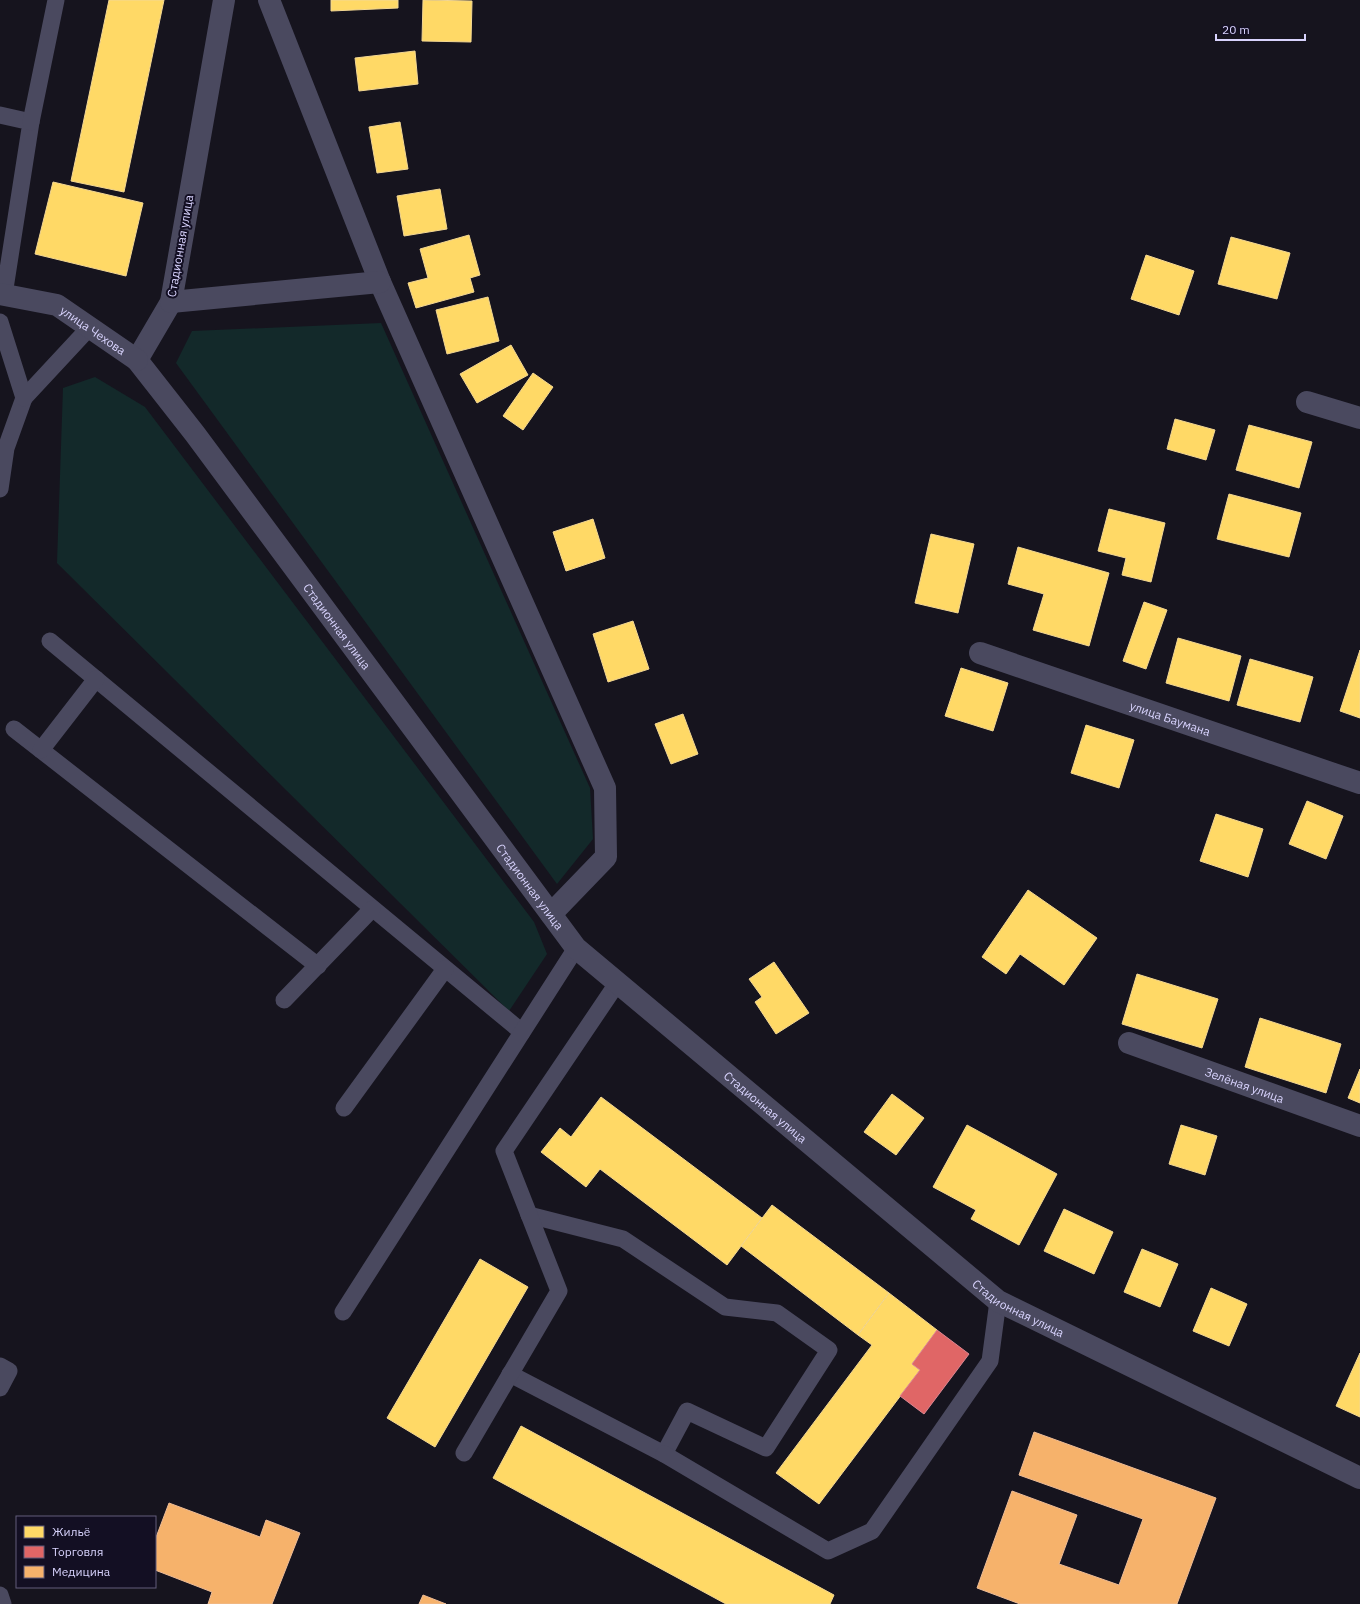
<svg xmlns="http://www.w3.org/2000/svg" width="1360" height="1604" font-family="'IBM Plex Sans',sans-serif">
  <style>
    .green { fill: #13292a }
    .homes { fill: #ffd966; stroke: #f3d793 }
    .shops { fill: #e06666; stroke: #de8793 }
    .health { fill: #f6b26b; stroke: #edbc97 }
    .lines { fill: none; stroke-linecap: round; stroke-linejoin: round }
    .service { stroke: #4a495f; stroke-width: 17 }
    .minor { stroke: #4a495f; stroke-width: 22 }
    .labels { text-anchor: middle; dominant-baseline: central; stroke-width: 4; stroke-linejoin: round; paint-order: stroke }
    .street-label { font-size: 12px; fill: #d8d3fd; stroke: #130f23 }
  </style>
  <rect width="100%" height="100%" fill="#16141e"/>
  <g class="green">
    <polygon points="381,323 590,788 593,839 557,884 176,363 192,331"/>
    <polygon points="95,377 145,407 534,922 547,954 509,1011 57,563 63,388"/>
  </g>
  <g class="homes">
    <polygon points="109,0 164,0 124,192 71,181"/>
    <polygon points="331,0 398,0 398,8 331,11"/>
    <polygon points="423,0 472,1 471,42 422,41"/>
    <polygon points="415,51 418,84 359,91 355,58"/>
    <polygon points="400,122 408,169 377,173 369,127"/>
    <polygon points="53,182 143,203 126,276 35,254"/>
    <polygon points="440,189 447,229 404,236 397,196"/>
    <polygon points="469,235 480,275 470,278 474,292 416,308 408,283 428,278 420,249"/>
    <polygon points="1231,237 1290,253 1277,299 1218,284"/>
    <polygon points="1146,255 1194,271 1179,315 1131,299"/>
    <polygon points="488,297 499,341 447,354 436,310"/>
    <polygon points="511,345 528,375 477,403 460,374"/>
    <polygon points="533,373 553,387 523,430 503,416"/>
    <polygon points="1175,419 1215,430 1206,460 1167,449"/>
    <polygon points="1249,425 1312,442 1299,488 1236,470"/>
    <polygon points="1229,494 1301,513 1289,557 1217,539"/>
    <polygon points="1109,509 1165,523 1151,582 1122,575 1126,558 1098,551"/>
    <polygon points="593,519 605,558 566,571 553,532"/>
    <polygon points="931,534 974,544 958,613 915,603"/>
    <polygon points="1018,547 1109,573 1089,646 1033,630 1044,594 1008,584"/>
    <polygon points="1144,602 1167,610 1146,669 1123,661"/>
    <polygon points="633,621 649,669 608,682 593,634"/>
    <polygon points="1178,638 1241,656 1229,701 1166,683"/>
    <polygon points="1360,650 1360,718 1340,711"/>
    <polygon points="1250,659 1313,677 1300,722 1237,705"/>
    <polygon points="961,668 1008,683 993,731 945,716"/>
    <polygon points="683,714 698,754 671,764 655,724"/>
    <polygon points="1086,725 1134,740 1119,788 1071,773"/>
    <polygon points="1307,801 1343,816 1326,859 1289,844"/>
    <polygon points="1216,814 1263,829 1248,877 1200,861"/>
    <polygon points="1028,890 1097,938 1064,985 1020,954 1006,974 982,957"/>
    <polygon points="774,962 809,1013 776,1034 755,1002 762,997 749,979"/>
    <polygon points="1137,974 1218,999 1202,1048 1122,1024"/>
    <polygon points="1260,1018 1341,1044 1326,1093 1245,1067"/>
    <polygon points="1360,1069 1360,1103 1348,1098"/>
    <polygon points="892,1094 924,1118 896,1155 864,1132"/>
    <polygon points="601,1097 762,1218 727,1265 600,1169 586,1187 541,1152 560,1128 571,1137"/>
    <polygon points="967,1125 1057,1174 1019,1245 971,1219 976,1210 933,1187"/>
    <polygon points="1181,1125 1217,1136 1205,1175 1169,1164"/>
    <polygon points="772,1205 889,1293 858,1335 741,1246"/>
    <polygon points="1064,1209 1113,1232 1094,1274 1044,1251"/>
    <polygon points="1142,1249 1178,1264 1160,1307 1124,1292"/>
    <polygon points="480,1259 528,1287 435,1447 387,1418"/>
    <polygon points="1211,1288 1247,1304 1229,1346 1193,1331"/>
    <polygon points="889,1293 937,1330 912,1364 920,1370 819,1504 776,1473 872,1345 858,1335"/>
    <polygon points="1360,1353 1360,1417 1336,1406"/>
    <polygon points="521,1426 834,1595 830,1604 726,1604 493,1478"/>
  </g>
  <polygon class="shops" points="937,1330 969,1354 924,1414 900,1396 920,1370 912,1364"/>
  <g class="health">
    <polygon points="1034,1432 1216,1498 1177,1604 1020,1604 977,1588 1012,1491 1077,1515 1059,1564 1119,1585 1143,1519 1019,1475"/>
    <polygon points="169,1503 260,1537 266,1520 300,1533 272,1604 208,1604 212,1592 155,1570 155,1540"/>
    <polygon points="423,1595 446,1604 419,1604"/>
  </g>
  <g class="lines">
    <g class="service">
      <polyline points="0,115 31,122 4,295"/>
      <polyline points="31,122 56,0"/>
      <polyline points="0,322 24,398 6,448 0,489"/>
      <polyline points="24,398 90,327"/>
      <polyline points="50,641 522,1032"/>
      <polyline points="14,729 318,966"/>
      <polyline points="41,750 96,679"/>
      <polyline points="284,1000 372,909"/>
      <polyline points="344,1108 445,969"/>
      <polyline points="343,1312 576,948"/>
      <polyline points="0,1366 9,1371 0,1388"/>
      <polyline points="510,1374 664,1454 687,1411 766,1448 829,1350 777,1313 725,1307 623,1239 529,1215"/>
      <polyline points="464,1453 559,1291 504,1151 618,982"/>
      <polyline points="664,1454 828,1551 872,1531 990,1361 998,1301"/>
      <polyline points="0,1595 3,1604"/>
    </g>
    <g class="minor">
      <path id="s1" d="M 224,0 L 171,302 L 137,360 L 195,434 L 576,948 L 998,1301 L 1360,1478"/>
      <polyline points="269,0 380,282 605,788 606,857 551,914"/>
      <path id="s2" d="M 0,294 L 57,305 L 137,360"/>
      <polyline points="171,302 380,282"/>
      <polyline points="1307,402 1360,418"/>
      <path id="s3" d="M 980,653 L 1360,783"/>
      <path id="s4" d="M 1129,1043 L 1360,1126"/>
    </g>
  </g>
  <g class="labels">
    <g class="street-label">
      <text transform="translate(180 246) rotate(-80)">Стадионная улица</text>
      <text stroke="none"><textPath href="#s2" startOffset="102">улица Чехова</textPath></text>
      <text stroke="none"><textPath href="#s1" startOffset="707">Стадионная улица</textPath></text>
      <text stroke="none"><textPath href="#s3" startOffset="201">улица Баумана</textPath></text>
      <text stroke="none"><textPath href="#s1" startOffset="1031">Стадионная улица</textPath></text>
      <text stroke="none"><textPath href="#s4" startOffset="123">Зелёная улица</textPath></text>
      <text stroke="none"><textPath href="#s1" startOffset="1355">Стадионная улица</textPath></text>
      <text stroke="none"><textPath href="#s1" startOffset="1679">Стадионная улица</textPath></text>
    </g>
  </g>
  <rect x="16" y="1516" width="140" height="72" fill="#130f23" stroke="#625d7a"/>
  <rect x="24" y="1526" width="20" height="12" fill="#ffd966" stroke="#625d7a"/>
  <text x="52" y="1536" font-size="12" fill="#d8d3fd">Жильё</text>
  <rect x="24" y="1546" width="20" height="12" fill="#e06666" stroke="#625d7a"/>
  <text x="52" y="1556" font-size="12" fill="#d8d3fd">Торговля</text>
  <rect x="24" y="1566" width="20" height="12" fill="#f6b26b" stroke="#625d7a"/>
  <text x="52" y="1576" font-size="12" fill="#d8d3fd">Медицина</text>
  <path d="M1216 34v6h89v-6" fill="none" stroke="#d8d3fd" stroke-width="2"/>
  <text x="1222" y="34" font-size="12" fill="#d8d3fd" stroke="#130f23" stroke-width="3" paint-order="stroke">20 m</text>
</svg>
